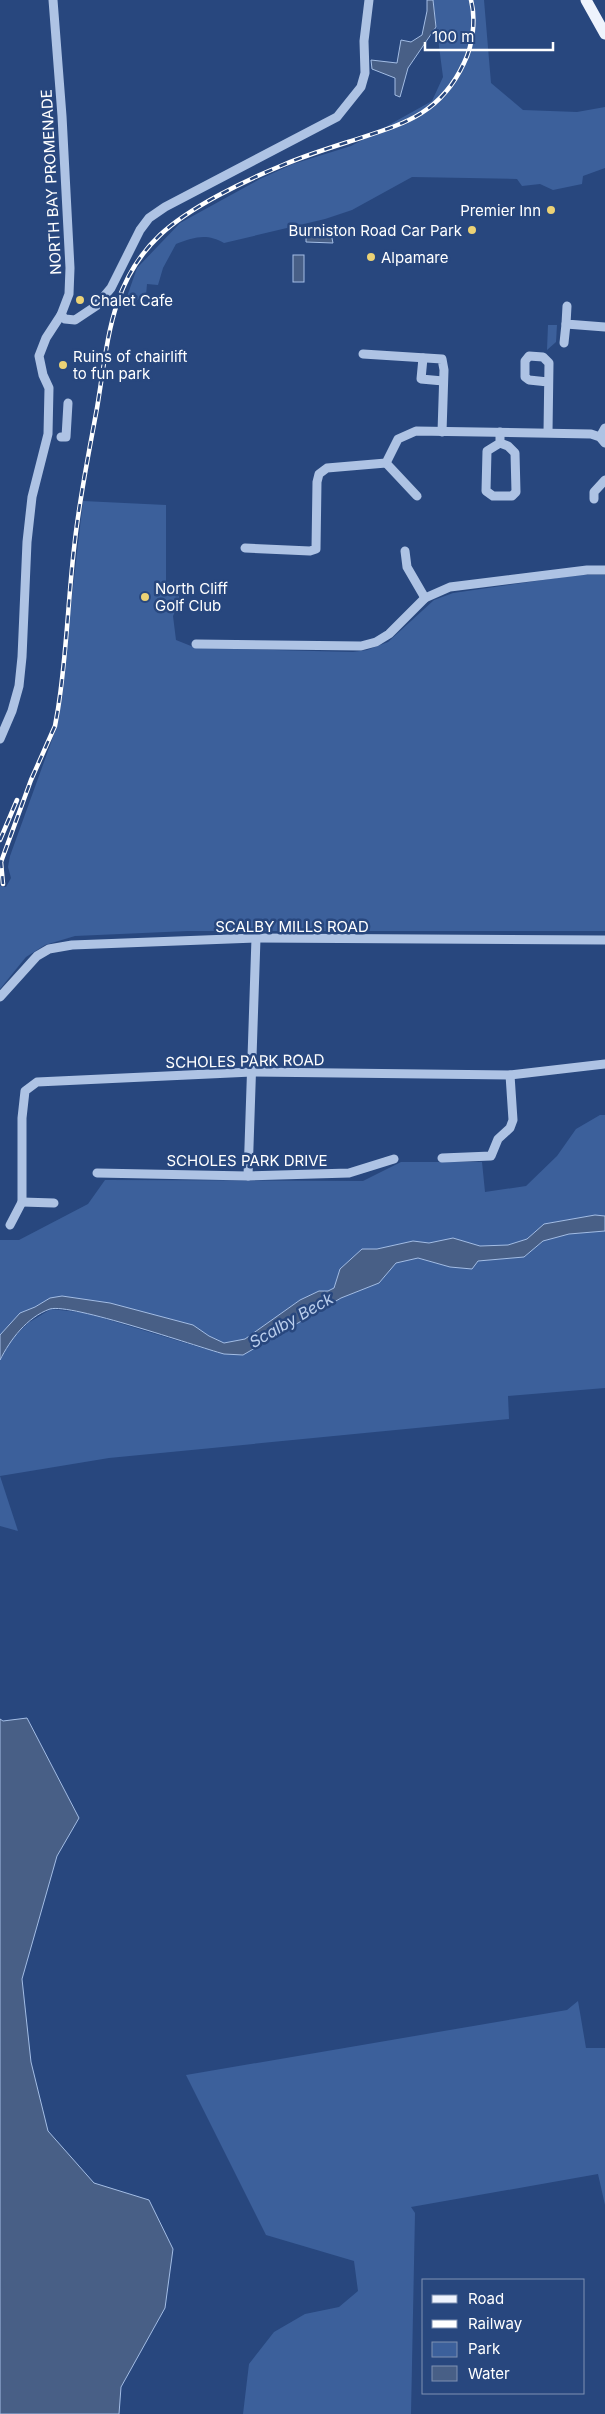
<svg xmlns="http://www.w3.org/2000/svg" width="605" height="2414" font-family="Inter,sans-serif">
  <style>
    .green { fill: #3c609b }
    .water { fill: #485f86; stroke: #a3bde5 }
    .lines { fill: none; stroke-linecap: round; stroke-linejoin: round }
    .minor { stroke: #aec3e4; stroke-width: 9 }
    .major { stroke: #eef3fd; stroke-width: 11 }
    .rail-casing { stroke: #fff; stroke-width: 4.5 }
    .rail { stroke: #28477e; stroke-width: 2.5; stroke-dasharray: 8; stroke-linecap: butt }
    .poi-dot { fill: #ecd275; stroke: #28477e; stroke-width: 2 }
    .labels { text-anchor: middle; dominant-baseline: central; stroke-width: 5; stroke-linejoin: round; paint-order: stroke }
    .street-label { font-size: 15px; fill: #fff; stroke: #28477e }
    .poi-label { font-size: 15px; fill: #fff; stroke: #28477e; text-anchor: start }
    .water-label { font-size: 16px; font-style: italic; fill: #b9cdec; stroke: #28477e }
  </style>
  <rect width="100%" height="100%" fill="#28477e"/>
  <g class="green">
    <path d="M 433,0 L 484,0 L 491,83 L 523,110 L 577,112 L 605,107 L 605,168 L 583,176 L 582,184 L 553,190 L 540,184 L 522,186 L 517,179 L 412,177 L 352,210 L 325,219 L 224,243 C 207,233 194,237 176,244 L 163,268 L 158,285 L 147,284 L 146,295 L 123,308 L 137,268 L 180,223 L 260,179 L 293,164 L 351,146 L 432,101 L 443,77 Z"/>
    <polygon points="548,325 557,325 556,342 547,350"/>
    <polygon points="83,501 166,505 166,582 179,585 179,603 173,616 176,640 196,648 353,652 367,650 388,642 434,600 453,593 578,575 605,575 605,931 188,931 75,936 45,945 26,957 0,989 0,886 6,887 11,878 8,867 10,856 57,726"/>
    <polygon points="600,1115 605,1115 605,1216 595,1215 544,1224 527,1239 508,1245 480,1246 453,1238 429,1243 413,1241 377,1249 362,1249 340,1269 334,1288 328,1291 319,1291 300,1300 245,1339 224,1343 209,1336 193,1325 110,1303 62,1296 50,1298 35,1307 20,1313 0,1335 0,1240 19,1240 88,1204 105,1180 363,1181 401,1162 482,1162 485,1192 526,1186 557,1156 576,1129"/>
    <polygon points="605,1231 605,1388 508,1396 509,1419 109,1458 0,1476 18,1531 0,1526 0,1360 10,1341 28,1323 51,1309 86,1313 202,1348 243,1355 341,1298 379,1283 396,1263 417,1258 450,1267 478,1261 524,1257 543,1241 569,1234"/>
    <polygon points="578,2001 586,2048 605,2048 605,2205 598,2174 411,2207 415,2213 411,2414 243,2414 249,2364 274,2332 305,2314 339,2307 358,2291 354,2261 266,2235 186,2075 567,2010"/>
  </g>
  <g class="water">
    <polygon points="427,0 433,0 436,27 408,68 400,97 395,95 395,78 372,69 371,60 397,63 401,40 411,42 422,35 427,11"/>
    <polygon points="306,228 330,229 333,243 306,242"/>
    <rect x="293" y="255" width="11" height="27"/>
    <path d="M 595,1215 L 605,1216 L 605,1231 L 569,1234 L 543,1241 L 524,1257 L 478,1261 L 472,1269 L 450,1267 L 418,1258 L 396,1263 L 379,1283 L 341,1298 L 243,1355 L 224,1354 C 195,1346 71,1303 50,1309 C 27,1317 10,1340 0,1360 L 0,1335 L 20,1313 L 35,1307 L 50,1298 L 62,1296 L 110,1303 L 193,1325 L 209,1336 L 224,1343 L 245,1339 L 300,1300 L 319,1291 L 328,1291 L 334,1288 L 340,1269 L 362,1249 L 377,1249 L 413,1241 L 429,1243 L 453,1238 L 480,1246 L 508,1245 L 527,1239 L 544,1224 Z"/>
    <polygon points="27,1718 79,1818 57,1856 22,1979 31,2062 48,2131 94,2183 149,2200 173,2249 165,2308 121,2387 119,2414 0,2414 0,1719 3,1721"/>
  </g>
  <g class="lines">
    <g class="minor">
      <polyline points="567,306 566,324 605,327"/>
      <polyline points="61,315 65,319 75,320 96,306 111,288 140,230 149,218 165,207 337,117 361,87 365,73 364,41 369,0"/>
      <polyline points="564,343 566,324"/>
      <polyline points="363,354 442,359 444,370 442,432"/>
      <polyline points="423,358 421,379 443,381"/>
      <polyline points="548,432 549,363 543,357 529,356 525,361 525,377 529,380 548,382"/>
      <polyline points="61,437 66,437 68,403"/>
      <polyline points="600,437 605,428"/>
      <polyline points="500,443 487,451 486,491 493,496 512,496 516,492 515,453 508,446 500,443 500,432"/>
      <polyline points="386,463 417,496"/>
      <polyline points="594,499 594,492 605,480"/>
      <polyline points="245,548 310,551 316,549 317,482 319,474 327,468 386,463 398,439 416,431 591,434 600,437 605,443"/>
      <polyline points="405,551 407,567 425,598"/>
      <polyline points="196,644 361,646 376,642 389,634 425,598 450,587 587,570 605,570"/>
      <polyline points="0,739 12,711 19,686 22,657 27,542 32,497 48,434 49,388 43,375 39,356 46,338 61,315 69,294 70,268 62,116 53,0"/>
      <polyline points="0,997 37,956 49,949 72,945 256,938 605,940"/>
      <polyline points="442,1158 491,1156 498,1139 510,1128 513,1120 510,1075"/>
      <polyline points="97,1173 248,1176 349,1173 394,1159"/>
      <polyline points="248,1176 256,938"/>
      <polyline points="22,1202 54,1203"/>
      <polyline points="10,1225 22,1202 22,1118 25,1091 37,1082 252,1072 510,1075 605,1064"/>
    </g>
    <polyline class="major" points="586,0 605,34"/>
    <defs>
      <g id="rail">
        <polyline points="0,840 17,800"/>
        <path d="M 3,884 L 1,862 L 31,780 L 55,726 L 58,709 C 67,653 68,596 75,540 C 80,496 89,452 97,408 C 108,344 109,283 160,235 C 190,207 244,181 283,165 C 304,156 326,149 348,142 C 399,125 439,117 464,63 C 473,45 476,19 471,0"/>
      </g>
    </defs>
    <use href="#rail" class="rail-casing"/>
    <use href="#rail" class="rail"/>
  </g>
  <g class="poi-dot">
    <circle cx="551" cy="210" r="5"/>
    <circle cx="472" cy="230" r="5"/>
    <circle cx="371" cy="257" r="5"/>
    <circle cx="80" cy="300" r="5"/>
    <circle cx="63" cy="365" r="5"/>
    <circle cx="145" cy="597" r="5"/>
  </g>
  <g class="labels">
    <g class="street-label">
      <text transform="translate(51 182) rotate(-93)">NORTH BAY PROMENADE</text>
      <text x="292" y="926">SCALBY MILLS ROAD</text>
      <text transform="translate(245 1061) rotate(-1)">SCHOLES PARK ROAD</text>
      <text x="247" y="1160">SCHOLES PARK DRIVE</text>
    </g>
    <g class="poi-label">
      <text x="541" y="210" text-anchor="end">Premier Inn</text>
      <text x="462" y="230" text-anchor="end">Burniston Road Car Park</text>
      <text x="381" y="257">Alpamare</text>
      <text x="90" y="300">Chalet Cafe</text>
      <text x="73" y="356">Ruins of chairlift<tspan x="73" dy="17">to fun park</tspan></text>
      <text x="155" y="588">North Cliff<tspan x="155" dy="17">Golf Club</tspan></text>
    </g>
    <g class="water-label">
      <text transform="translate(291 1320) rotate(-30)">Scalby Beck</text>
    </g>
  </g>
  <rect x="422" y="2279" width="162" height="115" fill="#28477e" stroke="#7e91b2"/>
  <rect x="432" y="2295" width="25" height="8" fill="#eef3fd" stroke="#7e91b2"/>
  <text x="468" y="2304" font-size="15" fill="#ffffff">Road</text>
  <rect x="432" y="2320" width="25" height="8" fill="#ffffff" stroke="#7e91b2"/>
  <text x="468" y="2329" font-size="15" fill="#ffffff">Railway</text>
  <rect x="432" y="2342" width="25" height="15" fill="#3c609b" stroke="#7e91b2"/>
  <text x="468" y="2354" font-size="15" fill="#ffffff">Park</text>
  <rect x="432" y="2366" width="25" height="15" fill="#485f86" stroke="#7e91b2"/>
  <text x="468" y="2379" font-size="15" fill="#ffffff">Water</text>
  <path d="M425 42v8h128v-8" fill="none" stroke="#ffffff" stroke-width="2.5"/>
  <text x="432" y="42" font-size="15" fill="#ffffff" stroke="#28477e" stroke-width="4" paint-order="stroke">100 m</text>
</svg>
